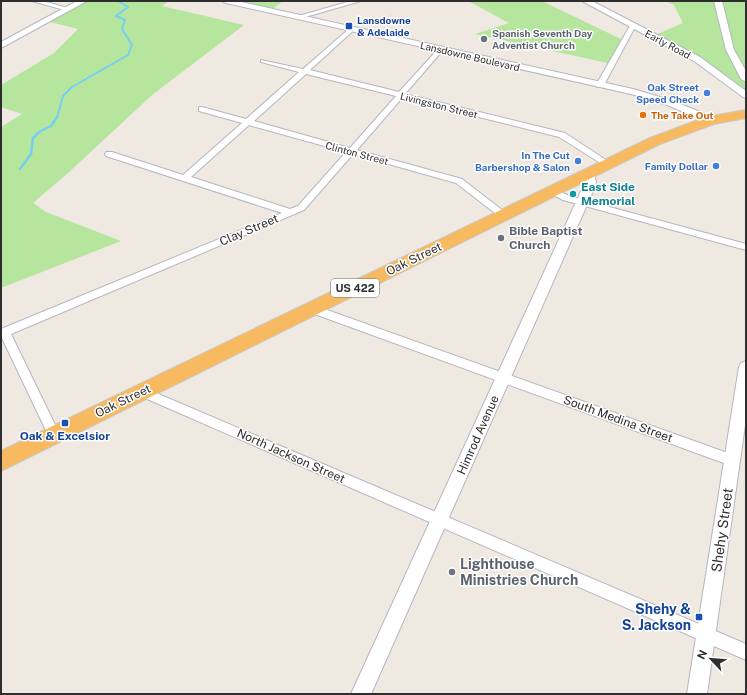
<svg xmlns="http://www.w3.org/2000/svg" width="747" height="695" font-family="'Public Sans',sans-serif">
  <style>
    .green { fill: #b6e59e }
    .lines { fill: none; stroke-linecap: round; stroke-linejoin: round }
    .stream-far1 { stroke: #75cff0; stroke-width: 2 }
    .stream { stroke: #75cff0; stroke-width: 2.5 }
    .minor-casing { stroke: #b4b7c1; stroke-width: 2 }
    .tertiary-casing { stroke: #b4b7c1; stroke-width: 2 }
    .trunk-casing { stroke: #c9c9c9; stroke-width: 2 }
    .minor { fill: #fff; fill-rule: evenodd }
    .tertiary { fill: #fff; fill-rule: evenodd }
    .trunk { fill: #f8ba60; fill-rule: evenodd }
    .transit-dot { fill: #1a4fb4; stroke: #fff; stroke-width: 1.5 }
    .worship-dot { fill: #6b7280; stroke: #fff; stroke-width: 1.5 }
    .shop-dot { fill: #3f7fe0; stroke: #fff; stroke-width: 1.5 }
    .food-dot { fill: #e8710a; stroke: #fff; stroke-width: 1.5 }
    .culture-dot { fill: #0f9aa8; stroke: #fff; stroke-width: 1.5 }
    .labels { text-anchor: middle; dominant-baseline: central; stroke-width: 3; stroke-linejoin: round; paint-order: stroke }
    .far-transit-label { font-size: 10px; font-weight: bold; fill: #164399; stroke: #fff; text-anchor: start }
    .far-worship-label { font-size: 10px; font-weight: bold; fill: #5b616d; stroke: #fff; text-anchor: start }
    .far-street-label { font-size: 10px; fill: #2e2e2e; stroke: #fff }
    .far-shop-label { font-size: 10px; font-weight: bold; fill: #366cbe; stroke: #fff; text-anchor: end }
    .far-food-label { font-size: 10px; font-weight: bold; fill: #c56008; stroke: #fff; text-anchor: start }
    .shield { fill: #fff; stroke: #6d6d6d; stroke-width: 1 }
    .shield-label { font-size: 11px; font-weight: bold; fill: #2e2e2e }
    .culture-label { font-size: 12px; font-weight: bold; fill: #0d838f; stroke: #fff; text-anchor: start }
    .street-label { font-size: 12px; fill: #2e2e2e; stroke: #fff }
    .worship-label { font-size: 12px; font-weight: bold; fill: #5b616d; stroke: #fff; text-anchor: start }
    .transit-label { font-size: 12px; font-weight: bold; fill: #164399; stroke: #fff }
    .near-street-label { font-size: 14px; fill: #2e2e2e; stroke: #fff }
    .near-worship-label { font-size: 14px; font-weight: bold; fill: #5b616d; stroke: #fff; text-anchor: start }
    .near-transit-label { font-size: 14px; font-weight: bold; fill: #164399; stroke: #fff; text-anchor: end }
  </style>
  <rect width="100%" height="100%" fill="#efe9e1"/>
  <g class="green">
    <polygon points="83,1 169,1 162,6 244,25 152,95 68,173 33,203 46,212 121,241 1,288 1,127 22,114 1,107 1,85 54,53 78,29 46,21"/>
    <polygon points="226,1 283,1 270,11"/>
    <polygon points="468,1 542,1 625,41 612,64 475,34 509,23"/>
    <polygon points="665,1 746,1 746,95 706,64 653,36 683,23 674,5"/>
  </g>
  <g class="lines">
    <g class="stream-far1">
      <polyline points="742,1 746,1"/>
      <polyline points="57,118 63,96 72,87 128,55 132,45 122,29 125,20 116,16 128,7 118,1"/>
    </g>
    <polyline class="stream" points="20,169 31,154 33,138 39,132 51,126 57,117"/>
    <defs>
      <g id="minor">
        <polygon points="32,1 43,1 71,9 68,11"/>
        <polygon points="351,1 361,1 298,19 295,17"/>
        <polygon points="631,24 636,25 604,85 600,87 597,87 596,85"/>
        <path d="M 350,28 L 355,29 L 310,70 L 399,92 L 439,48 L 443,48 L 443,50 L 405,94 L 565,133 L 612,164 L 608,167 L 605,166 L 559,137 L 402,98 L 357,150 L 462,179 L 506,213 L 508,215 L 506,217 L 500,217 L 456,183 L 353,154 L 304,210 L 11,334 L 60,435 L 58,439 L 54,440 L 50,439 L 2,338 L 1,338 L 1,329 L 282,213 L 106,156 L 105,154 L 106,152 L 112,152 L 183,175 L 242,123 L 199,111 L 199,107 L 202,107 L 246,119 L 299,72 L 261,62 L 261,60 L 303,69 ZM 306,74 L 396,96 L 350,148 L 254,121 ZM 249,125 L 346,152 L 298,206 L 290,209 L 191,177 Z"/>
        <polygon points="553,188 569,196 746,244 746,250 563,200 550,193 549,191"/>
        <polygon points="313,305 736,456 738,460 736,464 732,466 309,312 308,309 309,306"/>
        <polygon points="142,387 746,644 746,660 138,395 136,392 138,389"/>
      </g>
      <g id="tertiary">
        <polygon points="77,1 87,1 1,48 1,42"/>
        <polygon points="222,1 237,1 633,89 673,101 715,118 716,120 711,123 707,122 667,105 631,94 226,3"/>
        <polygon points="582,1 592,1 700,57 746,91 746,98 743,97 694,61"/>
        <polygon points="714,1 722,1 734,50 746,71 746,82 741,79 726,50"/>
        <polygon points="589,171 594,174 596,182 594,189 371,694 351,694 582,189 584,182 584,174"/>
        <polygon points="746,361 746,418 707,694 687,694 739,367 741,363"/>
      </g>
      <polygon id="trunk" points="746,110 746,118 714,124 660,144 1,471 1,451 650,138 706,117"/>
    </defs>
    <use href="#minor" class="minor-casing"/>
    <use href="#tertiary" class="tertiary-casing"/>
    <use href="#trunk" class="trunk-casing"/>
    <use href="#minor" class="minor"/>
    <use href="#tertiary" class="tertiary"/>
    <use href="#trunk" class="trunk"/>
  </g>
  <g class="transit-dot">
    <rect x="345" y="22" width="8" height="8" rx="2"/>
    <rect x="61" y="419" width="8" height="8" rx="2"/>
    <rect x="695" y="613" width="8" height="8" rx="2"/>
  </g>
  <g class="worship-dot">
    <circle cx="484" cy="39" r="4"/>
    <circle cx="501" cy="238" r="4"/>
    <circle cx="452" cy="572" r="4"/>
  </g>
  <g class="shop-dot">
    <circle cx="707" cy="93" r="4"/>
    <circle cx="578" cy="161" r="4"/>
    <circle cx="716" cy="166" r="4"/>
  </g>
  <circle class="food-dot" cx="643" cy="115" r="4"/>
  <circle class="culture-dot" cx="573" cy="194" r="4"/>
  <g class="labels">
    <g class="far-transit-label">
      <text x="357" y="20">Lansdowne<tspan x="357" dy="12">&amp; Adelaide</tspan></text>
    </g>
    <g class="far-worship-label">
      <text x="492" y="33">Spanish Seventh Day<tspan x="492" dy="12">Adventist Church</tspan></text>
    </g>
    <g class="far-street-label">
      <text transform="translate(668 44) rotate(28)">Early Road</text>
      <text transform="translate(470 56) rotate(13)">Lansdowne Boulevard</text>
      <text transform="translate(439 105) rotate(14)">Livingston Street</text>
      <text transform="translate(357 153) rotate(15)">Clinton Street</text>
    </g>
    <g class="far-shop-label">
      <text x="699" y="87">Oak Street<tspan x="699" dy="12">Speed Check</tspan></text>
      <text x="570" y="155">In The Cut<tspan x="570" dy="12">Barbershop &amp; Salon</tspan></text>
      <text x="708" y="166">Family Dollar</text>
    </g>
    <g class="far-food-label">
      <text x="651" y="115">The Take Out</text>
    </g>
    <rect class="shield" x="331" y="279" width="48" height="18" rx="3"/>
    <g class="shield-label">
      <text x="355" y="288">US 422</text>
    </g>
    <g class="culture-label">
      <text x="581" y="187">East Side<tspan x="581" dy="14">Memorial</tspan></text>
    </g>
    <g class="street-label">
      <text transform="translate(249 230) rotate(-23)">Clay Street</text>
      <text transform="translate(414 259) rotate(-26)">Oak Street</text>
      <text transform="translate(123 401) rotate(-26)">Oak Street</text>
      <text transform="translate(618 419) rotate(20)">South Medina Street</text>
      <text transform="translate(478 435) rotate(-66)">Himrod Avenue</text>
      <text transform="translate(291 456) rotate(24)">North Jackson Street</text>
    </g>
    <g class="worship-label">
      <text x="509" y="231">Bible Baptist<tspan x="509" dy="14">Church</tspan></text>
    </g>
    <g class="transit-label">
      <text x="65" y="436">Oak &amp; Excelsior</text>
    </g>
    <g class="near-street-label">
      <text transform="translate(722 530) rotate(-82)">Shehy Street</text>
    </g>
    <g class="near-worship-label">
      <text x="460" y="564">Lighthouse<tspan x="460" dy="16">Ministries Church</tspan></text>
    </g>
    <g class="near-transit-label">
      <text x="691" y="609">Shehy &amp;<tspan x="691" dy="16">S. Jackson</tspan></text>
    </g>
  </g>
  <rect width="747" height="695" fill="none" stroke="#2e2e2e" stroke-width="4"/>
  <g transform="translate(711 659) rotate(296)" stroke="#ffffff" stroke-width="3" paint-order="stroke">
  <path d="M0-3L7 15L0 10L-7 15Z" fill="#2e2e2e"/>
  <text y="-6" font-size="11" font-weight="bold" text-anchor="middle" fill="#2e2e2e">N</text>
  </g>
</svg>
